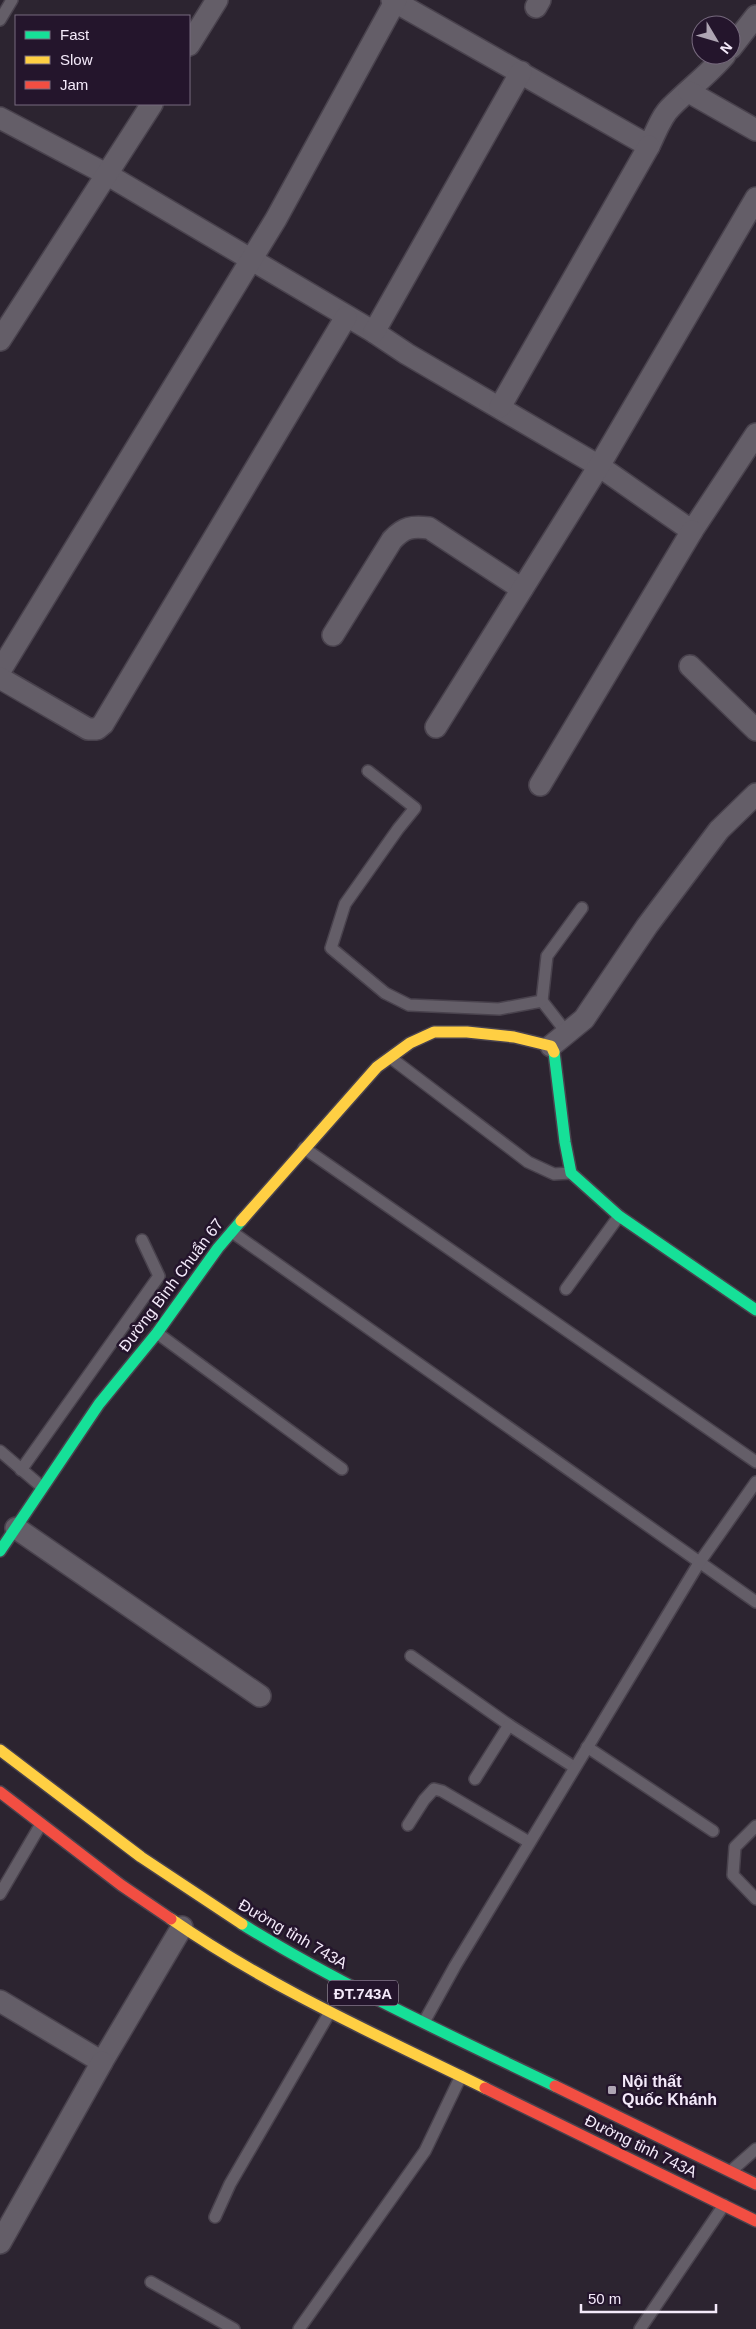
<svg xmlns="http://www.w3.org/2000/svg" width="756" height="2329" font-family="Helvetica,sans-serif">
  <style>
    .lines { fill: none; stroke-linecap: round; stroke-linejoin: round }
    .lane-casing { stroke: #49424d; stroke-width: 14 }
    .street-casing { stroke: #49424d; stroke-width: 24 }
    .fast-casing { stroke: #49424d; stroke-width: 14 }
    .slow-casing { stroke: #49424d; stroke-width: 14 }
    .jam-casing { stroke: #49424d; stroke-width: 14 }
    .lane { stroke: #645e68; stroke-width: 11 }
    .street { stroke: #645e68; stroke-width: 21 }
    .fast { stroke: #16e098; stroke-width: 11 }
    .slow { stroke: #ffcf43; stroke-width: 11 }
    .jam { stroke: #f24e42; stroke-width: 11 }
    .poi-dot { fill: #aea5b3; stroke: #24152c; stroke-width: 2 }
    .labels { text-anchor: middle; dominant-baseline: central; stroke-width: 5; stroke-linejoin: round; paint-order: stroke }
    .shield { fill: #24152c; stroke: #b6aabc; stroke-width: 1 }
    .shield-label { font-size: 15px; font-weight: bold; fill: #f4eafa }
    .street-label { font-size: 16px; fill: #f4eafa; stroke: #24152c }
    .poi-label { font-size: 16px; font-weight: bold; fill: #f4eafa; stroke: #24152c; text-anchor: start }
  </style>
  <rect width="100%" height="100%" fill="#2c2430"/>
  <g class="lines">
    <defs>
      <g id="lane">
        <polyline points="0,20 12,0"/>
        <polyline points="368,771 415,808 398,829 345,904 331,948 385,993 409,1005 499,1009 542,1001 567,1033"/>
        <polyline points="542,1001 547,956 582,908"/>
        <polyline points="391,1058 528,1162 554,1174 571,1173"/>
        <polyline points="304,1148 756,1462"/>
        <polyline points="232,1232 756,1602"/>
        <polyline points="566,1289 619,1216"/>
        <polyline points="157,1333 342,1469"/>
        <polyline points="0,1451 42,1487"/>
        <polyline points="21,1470 159,1276 142,1240"/>
        <polyline points="411,1656 509,1725"/>
        <polyline points="587,1747 713,1831"/>
        <polyline points="475,1779 509,1725 574,1767"/>
        <polyline points="408,1825 424,1800 434,1789 442,1791 529,1842"/>
        <polyline points="756,1826 735,1847 733,1875 756,1899"/>
        <polyline points="0,1894 41,1824"/>
        <polyline points="424,2022 455,1966 699,1563 756,1482"/>
        <polyline points="731,2171 756,2149"/>
        <polyline points="215,2217 230,2184 330,2012"/>
        <polyline points="151,2282 234,2329"/>
        <polyline points="299,2329 425,2151 461,2076"/>
        <polyline points="640,2329 724,2205"/>
      </g>
      <g id="street">
        <path d="M 392,0 L 649,146 C 656,132 661,116 672,106 C 690,88 709,74 725,55"/>
        <polyline points="536,7 540,0"/>
        <polyline points="189,45 217,0"/>
        <polyline points="731,48 756,16"/>
        <polyline points="689,92 756,130"/>
        <polyline points="0,118 108,175 374,332 407,354 599,466 692,531 756,434"/>
        <polyline points="374,332 521,72"/>
        <polyline points="0,340 152,104"/>
        <polyline points="500,407 649,146"/>
        <path d="M 333,635 L 392,540 C 404,527 412,526 429,528 L 522,589"/>
        <polyline points="690,666 756,730"/>
        <polyline points="0,671 276,219 396,0"/>
        <polyline points="0,678 88,729 97,729 103,724 346,317"/>
        <polyline points="436,727 599,466 756,198"/>
        <polyline points="540,785 692,531"/>
        <polyline points="551,1046 584,1019 647,926 719,830 756,794"/>
        <polyline points="16,1528 260,1696"/>
        <polyline points="0,2001 102,2062 182,1927"/>
        <polyline points="0,2243 102,2062"/>
      </g>
      <g id="fast">
        <polyline points="554,1052 565,1142 571,1173 619,1216 756,1310"/>
        <polyline points="0,1551 99,1404 157,1333 218,1248 241,1221"/>
        <path d="M 242,1924 C 342,1986 449,2035 555,2086"/>
      </g>
      <g id="slow">
        <polyline points="241,1221 377,1067 410,1043 434,1032 467,1032 514,1037 551,1046 554,1052"/>
        <polyline points="0,1750 141,1857 242,1924"/>
        <path d="M 171,1919 C 269,1987 379,2036 485,2088"/>
      </g>
      <g id="jam">
        <polyline points="0,1792 121,1885 171,1919"/>
        <polyline points="555,2086 756,2184"/>
        <polyline points="485,2088 756,2221"/>
      </g>
    </defs>
    <use href="#lane" class="lane-casing"/>
    <use href="#street" class="street-casing"/>
    <use href="#fast" class="fast-casing"/>
    <use href="#slow" class="slow-casing"/>
    <use href="#jam" class="jam-casing"/>
    <use href="#lane" class="lane"/>
    <use href="#street" class="street"/>
    <use href="#fast" class="fast"/>
    <use href="#slow" class="slow"/>
    <use href="#jam" class="jam"/>
  </g>
  <rect class="poi-dot" x="607" y="2085" width="10" height="10" rx="2.5"/>
  <g class="labels">
    <rect class="shield" x="328" y="1980.5" width="70" height="25" rx="4"/>
    <g class="shield-label">
      <text x="363" y="1993">ĐT.743A</text>
    </g>
    <g class="street-label">
      <text transform="translate(171 1285) rotate(-53)">Đường Bình Chuẩn 67</text>
      <text transform="translate(293 1934) rotate(30)">Đường tỉnh 743A</text>
      <text transform="translate(641 2146) rotate(26)">Đường tỉnh 743A</text>
    </g>
    <g class="poi-label">
      <text x="622" y="2081">Nội thất<tspan x="622" dy="18">Quốc Khánh</tspan></text>
    </g>
  </g>
  <rect x="15" y="15" width="175" height="90" fill="#24152c" stroke="#776a7e"/>
  <rect x="25" y="31" width="25" height="8" fill="#16e098" stroke="#776a7e"/>
  <text x="60" y="40" font-size="15" fill="#f4eafa">Fast</text>
  <rect x="25" y="56" width="25" height="8" fill="#ffcf43" stroke="#776a7e"/>
  <text x="60" y="65" font-size="15" fill="#f4eafa">Slow</text>
  <rect x="25" y="81" width="25" height="8" fill="#f24e42" stroke="#776a7e"/>
  <text x="60" y="90" font-size="15" fill="#f4eafa">Jam</text>
  <g transform="translate(716 40) rotate(128)"><circle r="24" fill="#24152c" stroke="#776a7e"/>
  <path d="M0-4L9 19L0 12L-9 19Z" fill="#aea5b3"/>
  <text y="-8" font-size="14" font-weight="bold" text-anchor="middle" fill="#f4eafa">N</text>
  </g>
  <path d="M581 2304v8h135v-8" fill="none" stroke="#f4eafa" stroke-width="2.5"/>
  <text x="588" y="2304" font-size="15" fill="#f4eafa" stroke="#24152c" stroke-width="4" paint-order="stroke">50 m</text>
</svg>
